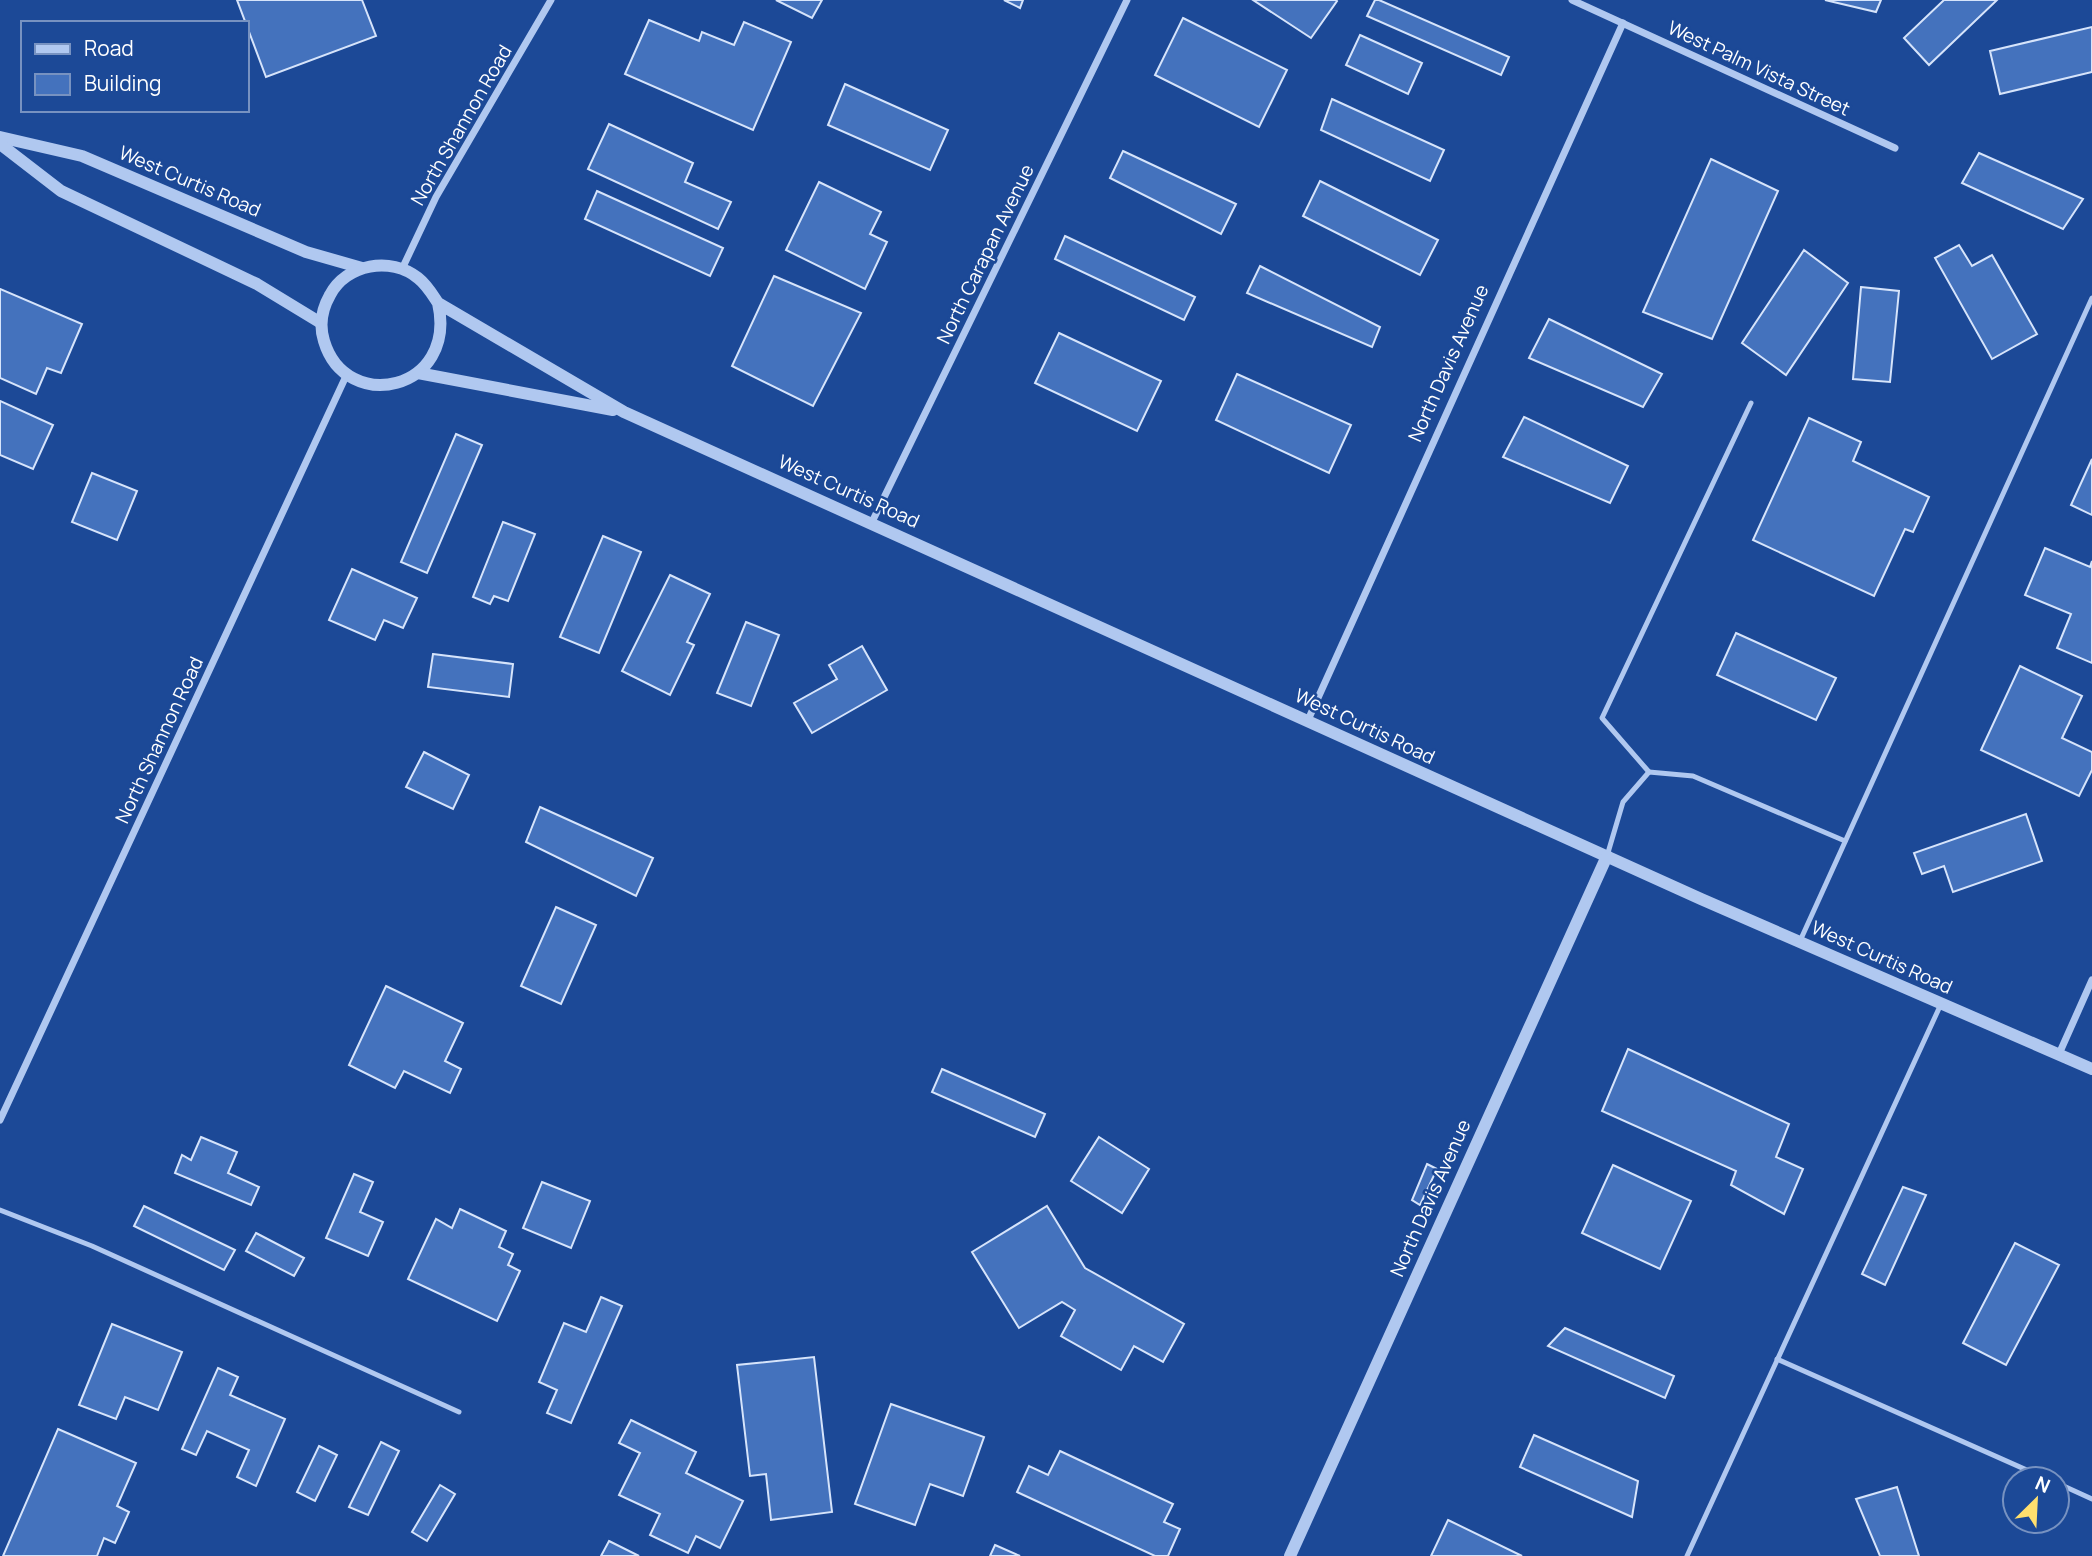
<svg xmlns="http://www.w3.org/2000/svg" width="2092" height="1556" font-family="Manrope,sans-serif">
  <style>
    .building { fill: #4472bd; stroke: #d6e4fb; stroke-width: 2 }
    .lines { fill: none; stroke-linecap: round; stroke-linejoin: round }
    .service { stroke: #b0c8f0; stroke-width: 5 }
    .minor { stroke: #b0c8f0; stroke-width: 7 }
    .tertiary { stroke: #b0c8f0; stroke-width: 12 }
    .labels { text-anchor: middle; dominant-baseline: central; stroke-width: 5; stroke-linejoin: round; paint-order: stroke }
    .street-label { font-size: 19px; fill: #fff; stroke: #1c4997 }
  </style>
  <rect width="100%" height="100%" fill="#1c4997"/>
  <g class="building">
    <polygon points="237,0 362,0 376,36 266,77"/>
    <polygon points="776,0 822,0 812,18"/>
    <polygon points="1004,0 1023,0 1020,8"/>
    <polygon points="1253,0 1336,0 1337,1 1311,38"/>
    <polygon points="1375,0 1379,0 1509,57 1501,75 1367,16"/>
    <polygon points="1825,0 1881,0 1876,12"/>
    <polygon points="1944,0 1997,0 1929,65 1904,38"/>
    <polygon points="1183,18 1287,70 1259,127 1155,75"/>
    <polygon points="649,20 699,41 702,32 734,45 744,22 791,42 753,130 625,74"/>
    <polygon points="2092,27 2092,72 2000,94 1990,51"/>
    <polygon points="1360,35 1422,63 1408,94 1346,65"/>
    <polygon points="845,84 948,130 930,170 828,125"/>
    <polygon points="1332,99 1444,150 1430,181 1321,130"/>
    <polygon points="609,124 693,163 685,182 731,202 718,229 588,169"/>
    <polygon points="1123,151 1236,204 1221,234 1110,178"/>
    <polygon points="1979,153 2083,199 2063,229 1962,183"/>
    <polygon points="1711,159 1778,191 1712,339 1643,312"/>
    <polygon points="1320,181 1438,240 1420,275 1303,216"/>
    <polygon points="819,182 881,212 870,234 887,242 865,289 786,250"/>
    <polygon points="597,191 723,248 710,276 585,219"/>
    <polygon points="1065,236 1195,297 1184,320 1055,259"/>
    <polygon points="1959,245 1972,266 1992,255 2037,334 1992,359 1935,258"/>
    <polygon points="1804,250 1848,283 1786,375 1742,343"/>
    <polygon points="1260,266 1380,327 1372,347 1247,293"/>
    <polygon points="774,276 861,313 813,406 732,366"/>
    <polygon points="1861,287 1899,291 1890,382 1853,379"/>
    <polygon points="0,289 82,324 61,373 47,368 36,394 0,378"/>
    <polygon points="1549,319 1662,374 1643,407 1529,358"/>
    <polygon points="1059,333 1161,381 1137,431 1035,383"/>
    <polygon points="1237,374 1351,425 1329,473 1216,420"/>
    <polygon points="0,401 53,425 33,469 0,455"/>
    <polygon points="1524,417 1628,466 1610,503 1503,457"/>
    <polygon points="1809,418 1861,442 1853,461 1929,497 1913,532 1905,529 1874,596 1753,540"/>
    <polygon points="456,434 482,445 427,573 401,562"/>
    <polygon points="2092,459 2092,515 2071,505"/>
    <polygon points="92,473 137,491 117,540 72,522"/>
    <polygon points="503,522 535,534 508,601 494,596 490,604 473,597"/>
    <polygon points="603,536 641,552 599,653 560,637"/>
    <polygon points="2045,548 2090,567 2092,561 2092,663 2057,648 2071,614 2025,595"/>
    <polygon points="352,569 417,598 403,628 384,620 375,640 329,620"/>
    <polygon points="670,575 710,594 687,642 694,645 670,695 622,671"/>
    <polygon points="746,622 779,635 751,706 717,693"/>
    <polygon points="1736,633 1836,678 1816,720 1717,675"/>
    <polygon points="862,646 887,690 812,733 794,703 837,679 829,665"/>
    <polygon points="433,654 513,664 509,697 428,687"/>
    <polygon points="2020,666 2082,696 2062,738 2092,752 2092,770 2079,796 1981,750"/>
    <polygon points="424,752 469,775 453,809 406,787"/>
    <polygon points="540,807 653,858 636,896 526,842"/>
    <polygon points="2026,814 2042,861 1953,892 1944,866 1922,874 1914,853"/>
    <polygon points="556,907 596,925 561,1004 521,986"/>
    <polygon points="386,986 463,1023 445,1061 461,1069 450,1093 404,1071 395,1088 349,1065"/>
    <polygon points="1628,1049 1789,1124 1776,1157 1803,1169 1784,1214 1731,1185 1736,1171 1602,1111"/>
    <polygon points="942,1069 1045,1114 1035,1137 932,1092"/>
    <polygon points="201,1137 237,1152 228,1173 259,1187 251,1205 175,1173 182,1155 191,1160"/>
    <polygon points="1099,1137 1149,1169 1122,1213 1071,1181"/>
    <polygon points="1427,1164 1437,1169 1420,1205 1412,1200"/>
    <polygon points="1613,1165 1691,1201 1660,1269 1582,1233"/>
    <polygon points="354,1174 373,1182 360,1212 383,1222 368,1256 326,1238"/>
    <polygon points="542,1182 590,1201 571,1248 523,1228"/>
    <polygon points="1903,1187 1926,1195 1885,1285 1862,1274"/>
    <polygon points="144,1206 235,1250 224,1270 134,1226"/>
    <polygon points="1047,1206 1085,1268 1184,1324 1163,1362 1134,1346 1121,1370 1061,1336 1075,1310 1062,1302 1019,1328 972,1252"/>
    <polygon points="460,1209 506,1231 499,1247 513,1254 508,1265 520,1271 497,1321 408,1279 436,1219 452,1228"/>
    <polygon points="256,1233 304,1258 294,1276 246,1251"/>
    <polygon points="2015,1243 2059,1265 2006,1365 1963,1343"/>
    <polygon points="601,1297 622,1306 571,1423 547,1413 557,1390 539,1382 564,1323 586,1332"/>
    <polygon points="112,1324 182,1352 158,1410 125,1397 116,1419 79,1405"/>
    <polygon points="1565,1328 1674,1376 1665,1398 1548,1346"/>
    <polygon points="814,1357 832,1512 771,1520 766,1474 750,1476 737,1365"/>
    <polygon points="218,1368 238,1377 230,1395 285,1419 256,1486 237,1477 249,1450 207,1431 196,1455 182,1449"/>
    <polygon points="891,1404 984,1437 963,1496 930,1484 915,1525 855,1504"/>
    <polygon points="631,1420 696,1452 686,1473 743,1501 720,1548 696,1536 688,1553 650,1535 660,1514 619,1495 640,1453 619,1443"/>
    <polygon points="58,1429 136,1463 117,1506 129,1512 115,1543 104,1538 97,1556 3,1556"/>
    <polygon points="1534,1435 1638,1481 1632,1517 1520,1467"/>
    <polygon points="381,1442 399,1451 368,1515 349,1507"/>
    <polygon points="319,1446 337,1455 315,1501 297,1492"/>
    <polygon points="1060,1451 1173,1504 1164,1522 1180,1529 1168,1556 1155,1556 1017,1492 1029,1466 1048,1475"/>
    <polygon points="440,1485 455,1494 427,1541 412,1532"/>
    <polygon points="1897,1487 1919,1556 1880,1556 1856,1499"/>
    <polygon points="1448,1520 1522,1556 1431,1556"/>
    <polygon points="609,1541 639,1556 601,1556"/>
    <polygon points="995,1545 1020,1556 990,1556"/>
  </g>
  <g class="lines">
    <g class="service">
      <polyline points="1649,772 1602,718 1751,403"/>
      <polyline points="1607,856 1623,802 1649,772 1693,776 1845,841"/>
      <polyline points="1800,941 2092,298"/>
      <polyline points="0,1210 92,1246 459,1412"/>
      <polyline points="1777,1359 2047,1479"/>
      <polyline points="2057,1483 2092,1499"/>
      <polyline points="1687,1556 1941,1004"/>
    </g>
    <g class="minor">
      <polyline points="1572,0 1895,148"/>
      <polyline points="402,269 436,197 551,0"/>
      <polyline points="872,522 1127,0"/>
      <polyline points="1308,720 1623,23"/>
      <polyline points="2059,1054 2092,980"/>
      <polyline points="0,1120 347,374"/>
    </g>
    <g class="tertiary">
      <polyline points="0,137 82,156 306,252 362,268"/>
      <polyline points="0,144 61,191 257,284 321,323"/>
      <path d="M 438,303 C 458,391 346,415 324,341 C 319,325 322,309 330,295 C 346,264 391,256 418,278 C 427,285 432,294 438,303 L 624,412 L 1701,899 L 2092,1069"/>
      <polyline points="418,373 613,410"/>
      <polyline points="1290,1556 1607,856"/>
    </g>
  </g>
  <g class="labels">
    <g class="street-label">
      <text transform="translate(1759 68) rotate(25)">West Palm Vista Street</text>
      <text transform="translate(461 125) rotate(-60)">North Shannon Road</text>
      <text transform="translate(190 181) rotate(23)">West Curtis Road</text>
      <text transform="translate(985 254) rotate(-64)">North Carapan Avenue</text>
      <text transform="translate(1448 363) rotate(-66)">North Davis Avenue</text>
      <text transform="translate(849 491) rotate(24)">West Curtis Road</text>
      <text transform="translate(1365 726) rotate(25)">West Curtis Road</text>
      <text transform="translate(159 740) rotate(-65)">North Shannon Road</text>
      <text transform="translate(1882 957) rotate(24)">West Curtis Road</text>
      <text transform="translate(1430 1198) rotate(-66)">North Davis Avenue</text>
    </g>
  </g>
  <rect x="21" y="21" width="228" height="91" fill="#1c4997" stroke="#7792c1" stroke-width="2"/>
  <rect x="35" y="44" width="35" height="10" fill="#b0c8f0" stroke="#7792c1" stroke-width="2"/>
  <text x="84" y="56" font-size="21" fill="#ffffff">Road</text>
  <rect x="35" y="74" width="35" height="21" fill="#4472bd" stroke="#7792c1" stroke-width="2"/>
  <text x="84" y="91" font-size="21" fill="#ffffff">Building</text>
  <g transform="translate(2036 1500) rotate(24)"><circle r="33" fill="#1c4997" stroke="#7792c1" stroke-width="2"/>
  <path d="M0-5L12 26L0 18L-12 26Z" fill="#ffdf6e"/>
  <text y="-10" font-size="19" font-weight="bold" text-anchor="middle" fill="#ffffff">N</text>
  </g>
</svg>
